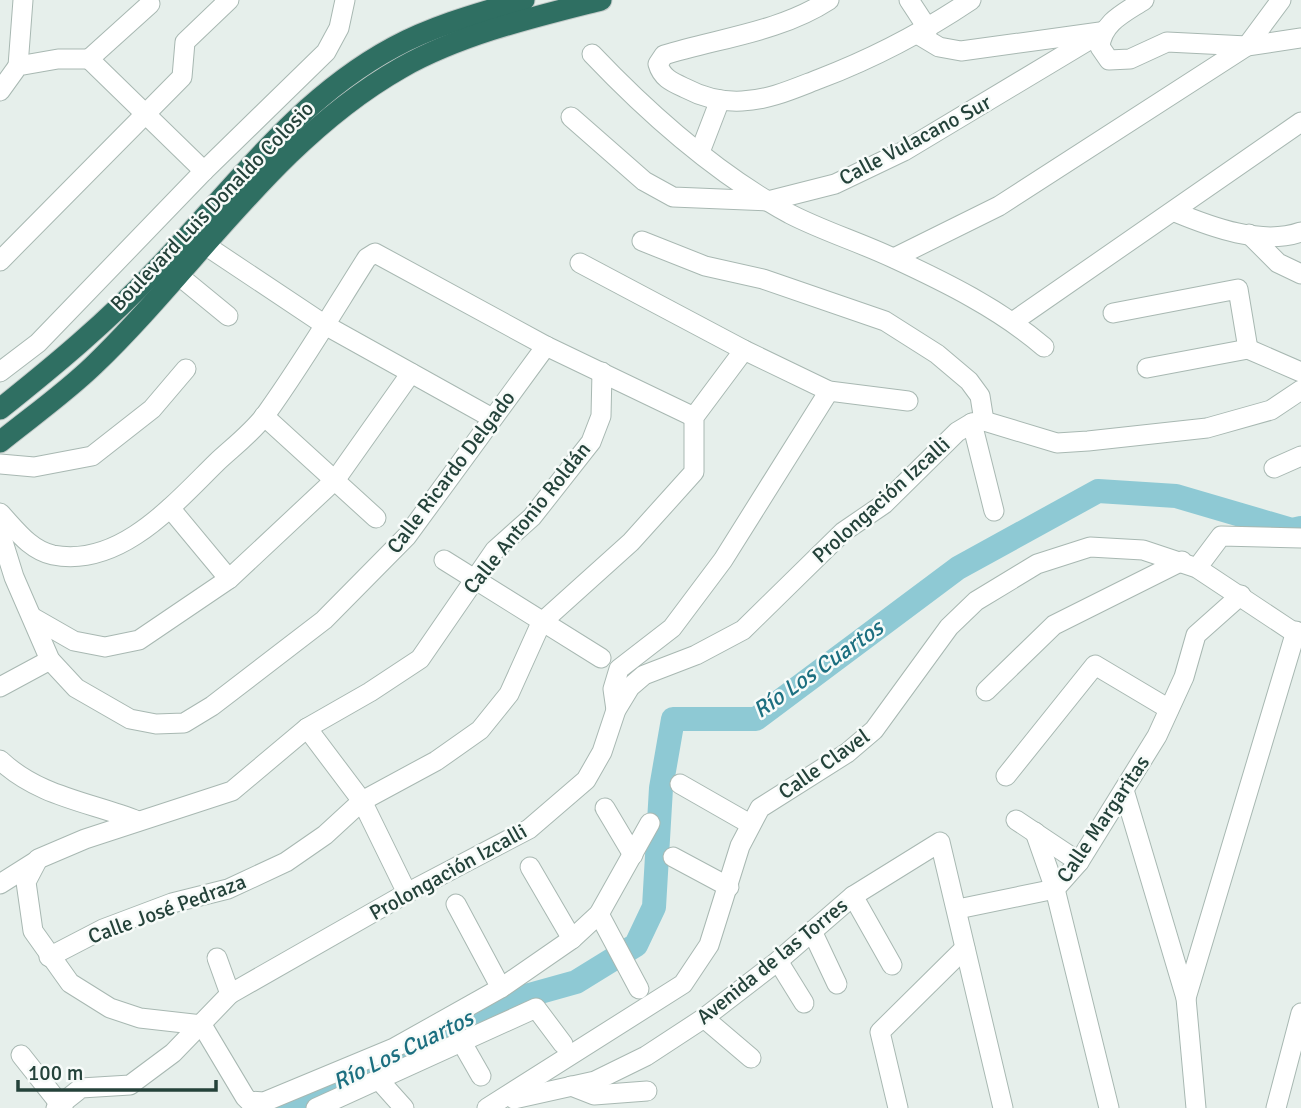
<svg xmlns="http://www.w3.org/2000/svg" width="1301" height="1108" font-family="Signika,sans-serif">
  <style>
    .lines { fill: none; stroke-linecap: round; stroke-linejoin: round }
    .river { stroke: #8ec9d4; stroke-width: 24 }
    .minor-casing { stroke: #a8b8b2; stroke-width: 21 }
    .highway-casing { stroke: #c2cac8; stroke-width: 23 }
    .minor { stroke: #fff; stroke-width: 19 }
    .highway { stroke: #2f6f62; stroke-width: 21 }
    .labels { text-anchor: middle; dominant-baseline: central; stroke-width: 5; stroke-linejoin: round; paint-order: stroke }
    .street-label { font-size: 21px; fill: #24423a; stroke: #f7fbf9 }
    .water-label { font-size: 23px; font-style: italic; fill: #1c6f80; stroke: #f7fbf9 }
  </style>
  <rect width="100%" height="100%" fill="#e6efeb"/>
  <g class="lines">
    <polyline class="river" points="273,1108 367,1071 497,1004 576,982 636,945 654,907 661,788 673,719 756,719 958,568 1098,491 1176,496 1292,530 1301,528"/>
    <defs>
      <g id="minor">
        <path d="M 829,0 C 780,32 719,38 664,55 L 658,64 C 662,78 672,82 685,88 C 702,97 722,102 742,101 C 769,100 793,89 819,79 C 874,58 922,33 971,0"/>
        <polyline points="909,0 928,29"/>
        <path d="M 1144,0 C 1126,12 1102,22 1100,47 L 1109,60 L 1130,59 L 1167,42 L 1247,46 L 1301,38"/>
        <polyline points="919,35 939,47 961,51 1100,32"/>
        <path d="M 592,54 C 649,114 717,174 790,214 C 823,231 859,242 893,258 C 945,282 1000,309 1044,347"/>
        <polyline points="89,59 204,171"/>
        <polyline points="89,59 150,4"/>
        <polyline points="18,66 23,0"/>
        <polyline points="0,91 18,66 58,59 89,59"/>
        <polyline points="571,117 644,181 673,197 768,201 835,184 904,151 1104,31"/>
        <polyline points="700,152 720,100"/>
        <path d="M 1175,212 C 1211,227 1262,246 1301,232"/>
        <polyline points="1249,234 1278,263 1301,274"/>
        <polyline points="642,241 705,266 763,279 885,321 937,354 969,381 980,396 984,421"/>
        <polyline points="205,245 325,325 492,418"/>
        <polyline points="894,258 999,206 1247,46 1281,0"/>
        <polyline points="0,261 182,77 185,42 229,0"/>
        <polyline points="580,263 744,350 829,391 908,401"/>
        <polyline points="178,275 228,316"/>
        <polyline points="1113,313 1238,289 1248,349"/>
        <polyline points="1014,321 1301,122"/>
        <polyline points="1248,349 1301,372"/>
        <polyline points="1147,368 1248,349"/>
        <polyline points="0,372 38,343 204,171 326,52 339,28 345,0"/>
        <polyline points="264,416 376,518"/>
        <polyline points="972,423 994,511"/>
        <polyline points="0,464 34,467 92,456 152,409 186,369"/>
        <polyline points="1274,468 1301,456"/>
        <polyline points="170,508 229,579"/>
        <path d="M 0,513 C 16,530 30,550 53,555 C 120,568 174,504 217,462 C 233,447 253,432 266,414 C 302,364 334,310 367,258 L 375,253 L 546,346 L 694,417"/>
        <polyline points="0,532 14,577 50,660 76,688 130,719 156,724 184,723 212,706 324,620 407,536 546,346"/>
        <polyline points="444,560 601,658"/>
        <polyline points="1197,568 1221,536 1301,538"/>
        <polyline points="32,617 74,641 105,647 139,640 229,579 336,479 411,373"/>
        <polyline points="0,687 50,660"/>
        <polyline points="986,691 1054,625 1182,561"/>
        <polyline points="616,710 613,689 619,669 672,628 723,560 829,391"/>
        <polyline points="307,728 362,801 407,893"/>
        <path d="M 0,760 C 39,797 90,802 138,821"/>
        <polyline points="1006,776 1095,665 1169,709"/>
        <polyline points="680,784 750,824"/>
        <polyline points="1124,790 1186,998 1196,1108"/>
        <polyline points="605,808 633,855"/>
        <polyline points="1016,820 1079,862"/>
        <polyline points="1035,832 1055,889 1109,1108"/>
        <polyline points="673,857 729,887"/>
        <polyline points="530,867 572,939"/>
        <polyline points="0,884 38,860"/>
        <polyline points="1055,889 1079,862 1157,736 1184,677 1196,635 1241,595"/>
        <polyline points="853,896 892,965"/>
        <polyline points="456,904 501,988"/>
        <polyline points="958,909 1055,889"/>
        <polyline points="599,914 639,989"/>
        <polyline points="812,931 837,984"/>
        <polyline points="49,957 103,929 172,903 228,889 286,862 325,835 362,801 436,761 480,730 509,694 541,623 631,542 694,472 694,417 744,350"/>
        <polyline points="217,958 230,994"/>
        <polyline points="778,961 804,1003"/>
        <polyline points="1186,998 1296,631"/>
        <polyline points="704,1018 751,1058"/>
        <polyline points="202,1025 140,1018 110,1008 70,983 33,931 26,882 38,859 85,839 232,791 307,728 370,692 420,659 495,550 532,517 591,442 601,416 602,372"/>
        <polyline points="202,1025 245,1097 249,1101 264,1102 394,1048 501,988 572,939 599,914 650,823"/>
        <polyline points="461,1041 481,1076"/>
        <polyline points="21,1055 63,1108"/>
        <polyline points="378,1079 404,1108"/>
        <polyline points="571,1086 594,1095 647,1091"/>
        <polyline points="514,1099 595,1081 646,1056 704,1018 778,961 853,896 940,842 1003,1108"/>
        <polyline points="56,1108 81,1088 130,1085 173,1053 230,994 407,893 529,829 586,780 602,752 616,710 630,687 644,675 696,655 743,630 843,532 884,504 957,432 972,423 984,421 1057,443 1088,441 1207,428 1271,410 1301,390"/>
        <polyline points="316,1108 536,1008 563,1044"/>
        <polyline points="487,1108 683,984 709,945 740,846 760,808 847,753 874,730 949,627 976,601 1037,564 1090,547 1143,550 1197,568 1301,637"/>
        <polyline points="898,1108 880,1032 965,948"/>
        <polyline points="1276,1108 1301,1013"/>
      </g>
      <g id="highway">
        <path d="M 0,409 C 54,366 107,322 155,271 C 231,192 295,100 394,47 C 435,25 480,13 524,0"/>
        <path d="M 0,442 C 31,417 65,393 94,365 C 196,267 276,139 401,68 C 461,34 534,17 601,0"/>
      </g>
    </defs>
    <use href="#minor" class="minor-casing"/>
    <use href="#highway" class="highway-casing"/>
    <use href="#minor" class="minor"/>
    <use href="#highway" class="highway"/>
  </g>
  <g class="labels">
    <g class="street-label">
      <text transform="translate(915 140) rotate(-28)">Calle Vulacano Sur</text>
      <text transform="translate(212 206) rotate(-46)">Boulevard Luis Donaldo Colosio</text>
      <text transform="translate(451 472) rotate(-53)">Calle Ricardo Delgado</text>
      <text transform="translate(881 500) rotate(-42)">Prolongación Izcalli</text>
      <text transform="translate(527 518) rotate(-51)">Calle Antonio Roldán</text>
      <text transform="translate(824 764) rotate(-35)">Calle Clavel</text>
      <text transform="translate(1103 819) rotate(-56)">Calle Margaritas</text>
      <text transform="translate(448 872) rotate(-29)">Prolongación Izcalli</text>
      <text transform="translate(167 909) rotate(-20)">Calle José Pedraza</text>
      <text transform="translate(772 961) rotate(-39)">Avenida de las Torres</text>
    </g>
    <g class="water-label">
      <text transform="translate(818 669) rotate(-35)">Río Los Cuartos</text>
      <text transform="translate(403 1050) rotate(-26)">Río Los Cuartos</text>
    </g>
  </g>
  <path d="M18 1080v10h198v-10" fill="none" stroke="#24423a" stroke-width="3.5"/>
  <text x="28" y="1080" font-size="21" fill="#24423a" stroke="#f7fbf9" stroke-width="5" paint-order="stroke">100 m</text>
</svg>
